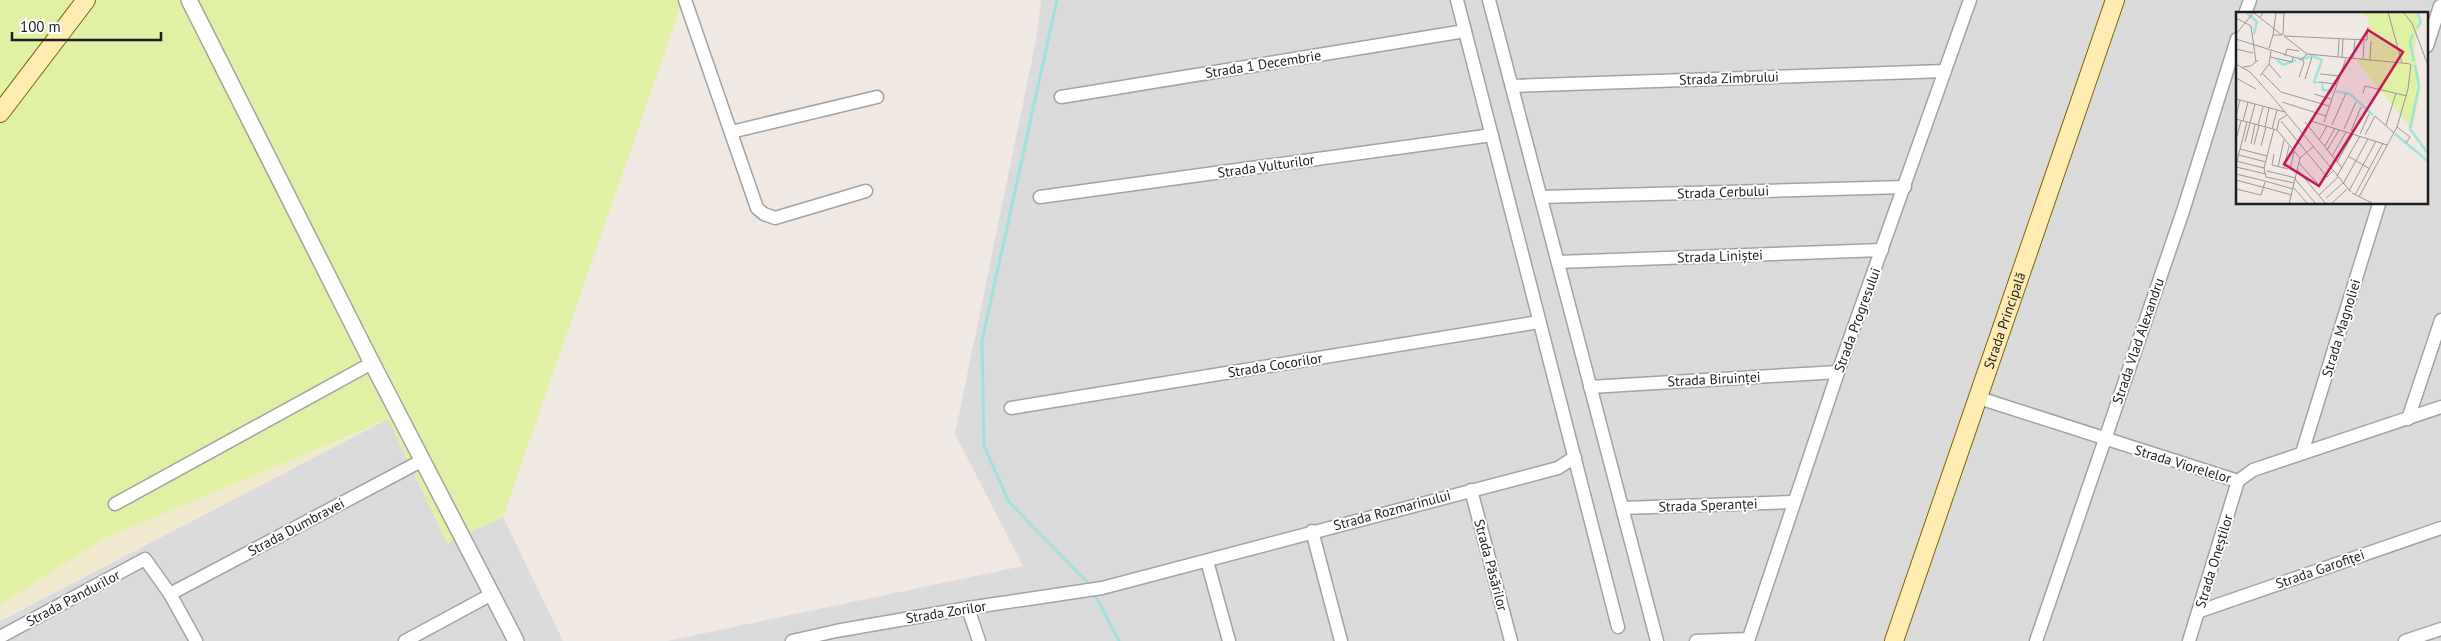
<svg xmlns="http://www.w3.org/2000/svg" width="2441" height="641" font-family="'PT Sans',sans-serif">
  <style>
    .residential { fill: #dcdbdc; fill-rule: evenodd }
    .farmland { fill: #f1e9cd }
    .grass { fill: #e0f0a4 }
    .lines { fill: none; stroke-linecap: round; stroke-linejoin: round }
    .stream { stroke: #9fe3de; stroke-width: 3 }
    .minor-casing { stroke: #a2a2a2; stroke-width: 15 }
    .tertiary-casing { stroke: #a2a2a2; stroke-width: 18 }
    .secondary-casing { stroke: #7b6400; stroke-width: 20 }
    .minor { stroke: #fff; stroke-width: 12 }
    .tertiary { stroke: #fff; stroke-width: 15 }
    .secondary { stroke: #ffecb3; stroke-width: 18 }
    .labels { text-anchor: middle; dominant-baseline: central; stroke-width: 4; stroke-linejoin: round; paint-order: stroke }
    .street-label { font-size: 14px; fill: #1e1e1e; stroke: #fff }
    .inset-river { fill: none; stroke: #9fe3de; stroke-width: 2.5 }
    .inset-road { fill: none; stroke: #9c9794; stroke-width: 1 }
    .view { fill: #c2185b; fill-opacity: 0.15; stroke: #c2185b; stroke-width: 2.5 }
    .inset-edge { fill: none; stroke: #1e1e1e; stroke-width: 2.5 }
  </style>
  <rect width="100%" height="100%" fill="#f0e8e3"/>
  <g class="residential">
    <path d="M 1041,0 L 2441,0 L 2441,641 L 667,641 L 1023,566 L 955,434 L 1037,35 ZM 2237,14 L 2427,14 L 2427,204 L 2237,204 Z"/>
    <polygon points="388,419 447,543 503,517 563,641 0,641 0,621 10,616"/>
  </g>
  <polygon class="farmland" points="388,419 10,615 0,621 0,605 103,539"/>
  <polygon class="grass" points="0,0 683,0 503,517 447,543 388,419 103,539 0,605"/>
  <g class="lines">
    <g class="stream">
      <polyline points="1057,0 982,341 984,446 1009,502 1090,585"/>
      <polyline points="1094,593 1119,641"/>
    </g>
    <defs>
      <g id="minor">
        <polyline points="685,0 757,208 764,214 775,218 866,191"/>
        <polyline points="1457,0 1618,627"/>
        <polyline points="1489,0 1657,641"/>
        <polyline points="2245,14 2250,0"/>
        <polyline points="2427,46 2440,6"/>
        <polyline points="1512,86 1945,71"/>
        <polyline points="1061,97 1465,31"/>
        <polyline points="731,132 877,97"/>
        <polyline points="1040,197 1492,135"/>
        <polyline points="1541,197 1905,187"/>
        <polyline points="1558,262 1882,250"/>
        <polyline points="1590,387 1838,372"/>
        <polyline points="1979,398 2238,481 2253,470 2441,407"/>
        <polyline points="1011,408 1539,322"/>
        <polyline points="2408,419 2441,320"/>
        <polyline points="2302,453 2379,204"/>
        <polyline points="1471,490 1511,641"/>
        <polyline points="115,504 372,363"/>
        <polyline points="1623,508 1793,502"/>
        <polyline points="1312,531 1341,641"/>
        <polyline points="1207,561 1229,641"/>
        <polyline points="170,594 423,460"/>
        <polyline points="968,608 979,641"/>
        <polyline points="2200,611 2441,528"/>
        <polyline points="0,637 145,559 170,594 196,641"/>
        <polyline points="405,641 492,594"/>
        <polyline points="792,641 836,631 968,608 1102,588 1558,468 1575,457"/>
        <polyline points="1696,641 1748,639"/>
        <polyline points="1748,641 1838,372 1970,0"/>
        <polyline points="2036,641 2183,211 2237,39"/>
        <polyline points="2189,641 2238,481"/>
        <polyline points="2405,641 2441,629"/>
      </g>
      <polyline id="tertiary" points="189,0 372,363 516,641"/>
      <g id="secondary">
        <polyline points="0,113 86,0"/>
        <path id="s1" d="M 1894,641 L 2115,0"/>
      </g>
    </defs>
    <use href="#minor" class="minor-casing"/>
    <use href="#tertiary" class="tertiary-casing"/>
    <use href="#secondary" class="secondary-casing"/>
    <use href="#minor" class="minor"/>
    <use href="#tertiary" class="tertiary"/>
    <use href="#secondary" class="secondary"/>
  </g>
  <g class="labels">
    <g class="street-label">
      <text transform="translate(1263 64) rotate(-9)">Strada 1 Decembrie</text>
      <text transform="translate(1729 78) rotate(-2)">Strada Zimbrului</text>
      <text transform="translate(1266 166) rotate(-8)">Strada Vulturilor</text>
      <text transform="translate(1723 192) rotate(-2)">Strada Cerbului</text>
      <text transform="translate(1720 256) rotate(-2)">Strada Liniștei</text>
      <text transform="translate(1857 320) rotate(-70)">Strada Progresului</text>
      <text stroke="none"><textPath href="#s1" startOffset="339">Strada Principală</textPath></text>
      <text transform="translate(2341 328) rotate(-73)">Strada Magnoliei</text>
      <text transform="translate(2138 341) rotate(-71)">Strada Vlad Alexandru</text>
      <text transform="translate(1275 365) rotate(-9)">Strada Cocorilor</text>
      <text transform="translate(1714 379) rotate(-3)">Strada Biruinței</text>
      <text transform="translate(2183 464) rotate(17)">Strada Viorelelor</text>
      <text transform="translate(1708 505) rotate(-2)">Strada Speranței</text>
      <text transform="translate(1392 510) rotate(-15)">Strada Rozmarinului</text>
      <text transform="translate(296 527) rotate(-28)">Strada Dumbravei</text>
      <text transform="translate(2214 561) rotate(-73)">Strada Oneștilor</text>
      <text transform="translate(1491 565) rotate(75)">Strada Păsărilor</text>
      <text transform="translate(2320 569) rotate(-19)">Strada Garofiței</text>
      <text transform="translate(73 598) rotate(-28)">Strada Pandurilor</text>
      <text transform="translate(946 612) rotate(-9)">Strada Zorilor</text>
    </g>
  </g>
  <g transform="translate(2236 12)">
    <rect width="192" height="192" fill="#f0e8e3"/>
    <path d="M 124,0 L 182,0 L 184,12 L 178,36 L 185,76 L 176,117 L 121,50 L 122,46 L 131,46 L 134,27 L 132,6 Z" fill="#e0f0a4"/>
    <path class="inset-river" d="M 10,0 L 21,10 L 18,22M 181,0 L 185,10 L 181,16M 177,22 L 174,30 L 178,49M 41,48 L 47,53 L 60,48M 63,48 L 76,44 L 86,48 L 78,70 L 81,71M 179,53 L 183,74 L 174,117 L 193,143M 86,72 L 87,78 L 96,79M 100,79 L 114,82 L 137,103M 159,122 L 193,150"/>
    <path class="inset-road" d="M 152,0 L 166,51 L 174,52M 167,0 L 176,11 L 193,56M 18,1 L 46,23M 24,5 L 28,0 L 48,1M 0,6 L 15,14 L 20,50M 0,22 L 18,0M 37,23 L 40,1M 47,23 L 48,0M 48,24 L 131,28 L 132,15M 48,24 L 71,42M 0,27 L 57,45 L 66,47 L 71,42M 33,36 L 37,23 L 46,23M 0,37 L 17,41M 71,42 L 166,51M 49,44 L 51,37 L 63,39M 34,45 L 56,50 L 57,45M 102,45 L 103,27M 106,45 L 107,27M 117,46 L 119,28M 127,47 L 128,29M 134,48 L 135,29M 0,52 L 14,60 L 34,82 L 115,180M 33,52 L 45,66M 7,55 L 15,54 L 22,48M 26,61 L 45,80 L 93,94M 84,62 L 104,64M 24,64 L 33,52 L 35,39M 63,65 L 68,51 L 66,46M 0,66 L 20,77M 69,67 L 76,45M 82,70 L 100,72M 127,81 L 129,74 L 171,84M 78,82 L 95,87M 0,87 L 49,100M 46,90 L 90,104M 0,104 L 4,88M 0,107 L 41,118 L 64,146M 7,109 L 12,90M 45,109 L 91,165 L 97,159M 69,110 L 106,156M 88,110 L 110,46M 22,113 L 27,95M 96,113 L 110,81M 150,113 L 160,81M 72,114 L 75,109 L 151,133M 29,115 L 33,96M 161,115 L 174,125 L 170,131M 36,117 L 41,98M 38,117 L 28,156 L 30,165 L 58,171M 108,117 L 120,90M 41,118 L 43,108 L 51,103M 115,119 L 125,95M 124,122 L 133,102M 129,123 L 139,104 L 158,121M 0,128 L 5,109M 83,128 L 91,114M 9,130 L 19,92M 15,132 L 19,112M 18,133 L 23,113M 25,134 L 30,115M 89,134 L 99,116M 4,137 L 31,144M 91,138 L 103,118M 38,142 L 36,153 L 52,157M 3,143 L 30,150M 96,144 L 110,120M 112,144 L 134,157M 0,149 L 28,156M 1,149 L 11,110M 1,149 L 0,155 L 30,162M 101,150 L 117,122M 63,151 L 83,173M 42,155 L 48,128M 48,156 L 53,134M 61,157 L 90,192M 54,158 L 58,140M 31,159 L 60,166M 0,162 L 29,169M 101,164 L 124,124M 59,167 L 80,192M 0,168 L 56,183M 29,169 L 57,177M 107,172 L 132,127M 57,175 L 72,192M 0,177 L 25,183 L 29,170M 113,179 L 140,129M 116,181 L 138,192M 83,183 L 102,165M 119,183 L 147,131M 123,185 L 161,115 L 172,77 L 175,52M 90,186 L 107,171M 53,192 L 64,146 L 77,135M 95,192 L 111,177"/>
    <path class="view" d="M 132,18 L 167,40 L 83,174 L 48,152 Z"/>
    <rect width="192" height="192" class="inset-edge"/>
  </g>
  <path d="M12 32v8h149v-8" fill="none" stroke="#1e1e1e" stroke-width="2.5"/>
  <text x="20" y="32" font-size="15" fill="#1e1e1e" stroke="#ffffff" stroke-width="4" paint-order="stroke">100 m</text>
</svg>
